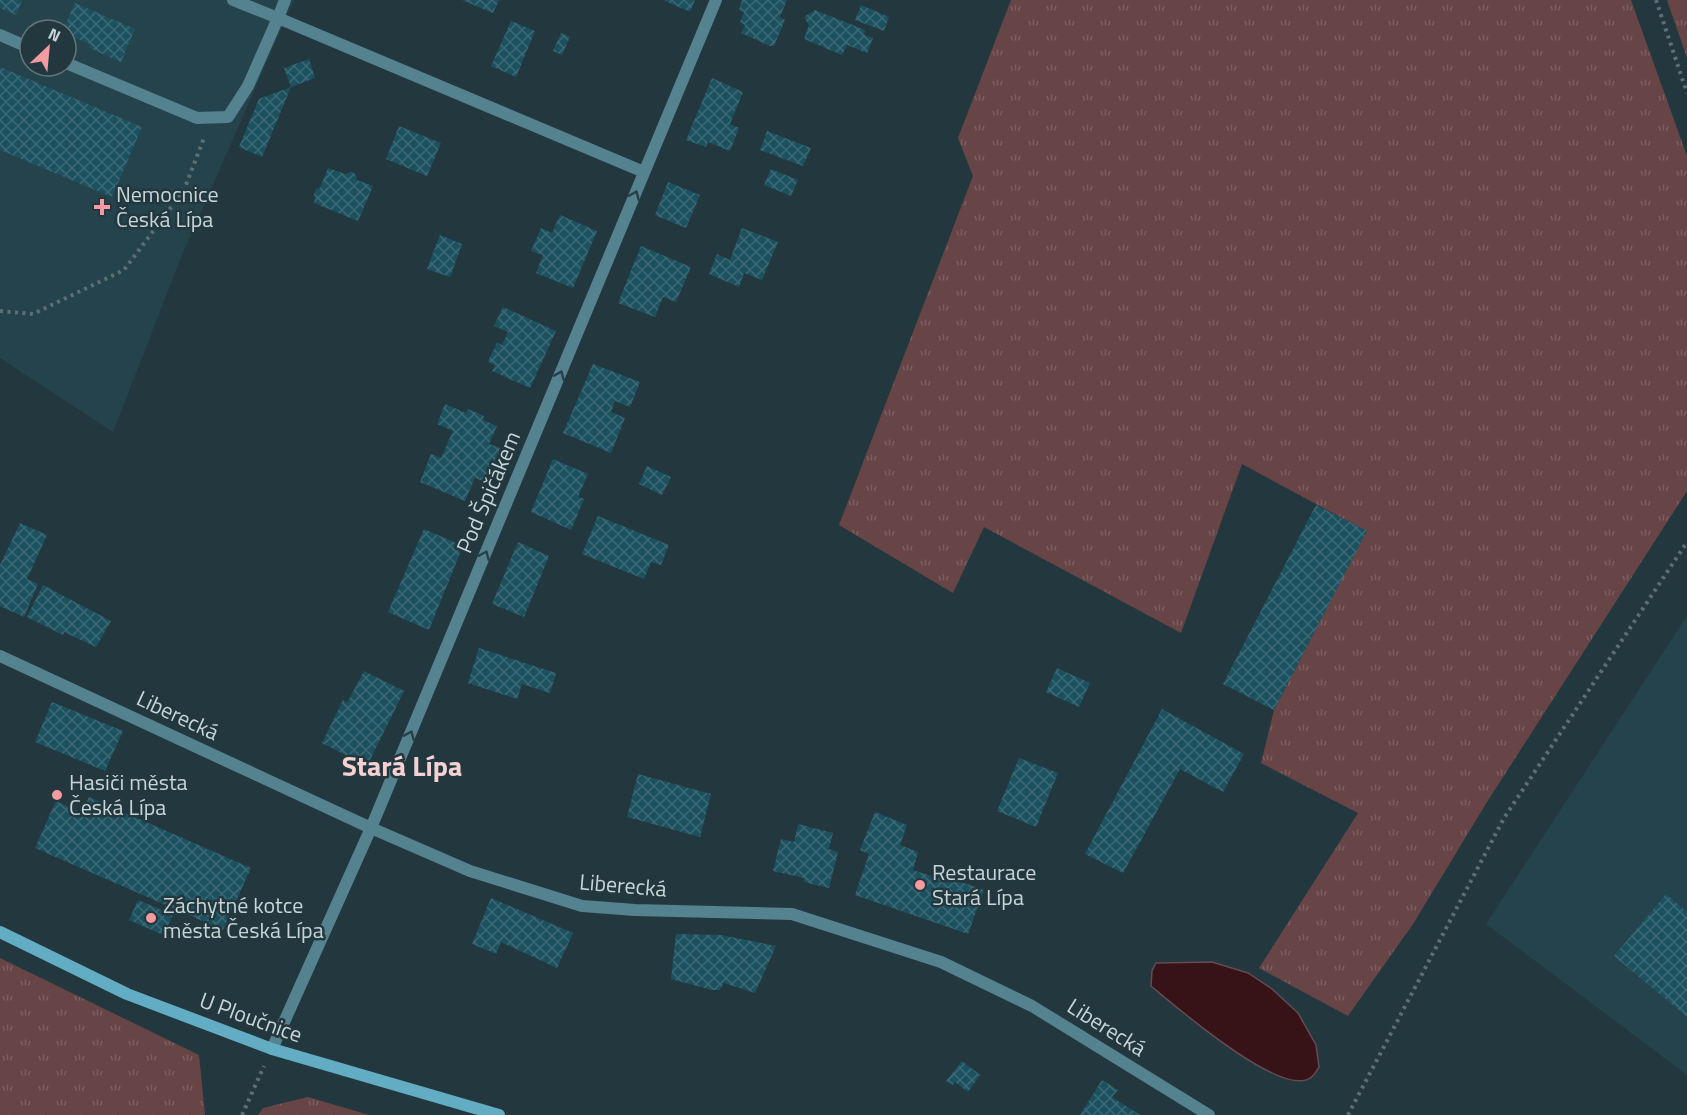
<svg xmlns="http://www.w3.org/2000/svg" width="1687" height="1115" font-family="'Titillium Web',sans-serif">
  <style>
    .built { fill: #25434c; fill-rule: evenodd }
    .grass { fill: url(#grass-tufts) }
    .water { fill: #371217; stroke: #624c51; stroke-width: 1.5 }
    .building { fill: url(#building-cross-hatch) }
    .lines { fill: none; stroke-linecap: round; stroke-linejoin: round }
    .path { stroke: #5d6f75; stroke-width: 4; stroke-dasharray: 3 4.5; stroke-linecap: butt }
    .lane { stroke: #54828f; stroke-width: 12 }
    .street { stroke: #54828f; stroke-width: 12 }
    .secondary { stroke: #62adc3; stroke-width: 12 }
    .oneway { stroke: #283f46 }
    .poi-dot { fill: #f49aa1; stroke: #23383e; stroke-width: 2 }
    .labels { text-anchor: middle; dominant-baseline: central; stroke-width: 5; stroke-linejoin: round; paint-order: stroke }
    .poi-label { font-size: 22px; fill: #c7d4d8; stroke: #23383e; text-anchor: start }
    .street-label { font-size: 22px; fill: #c7d4d8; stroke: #23383e }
    .district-label { font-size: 28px; font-weight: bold; fill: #f4d1d2; stroke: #23383e }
  </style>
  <defs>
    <pattern id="grass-tufts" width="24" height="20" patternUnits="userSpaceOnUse" patternTransform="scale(1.5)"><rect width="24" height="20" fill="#674446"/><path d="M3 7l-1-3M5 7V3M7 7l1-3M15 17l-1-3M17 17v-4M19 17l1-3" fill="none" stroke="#7b5e60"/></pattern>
    <pattern id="building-cross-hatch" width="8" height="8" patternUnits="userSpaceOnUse" patternTransform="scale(1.5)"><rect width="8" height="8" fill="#1c515f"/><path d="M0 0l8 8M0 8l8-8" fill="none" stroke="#3c6975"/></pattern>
  </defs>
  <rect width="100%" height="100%" fill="#23383e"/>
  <g class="built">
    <path d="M 0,0 L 294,0 L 182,255 L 113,432 L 0,358 ZM 30,30 L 66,30 L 66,66 L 30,66 Z"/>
    <polygon points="1687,616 1687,1075 1486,924"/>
  </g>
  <g class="grass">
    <polygon points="1011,0 1631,0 1687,156 1687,491 1487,802 1413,924 1348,1016 1259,968 1358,813 1261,763 1274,710 1366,531 1242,464 1181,633 984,527 953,593 839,525 973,176 958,138"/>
    <polygon points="1667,0 1687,0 1687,58"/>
    <polygon points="0,958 199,1055 205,1115 0,1115"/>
    <polygon points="308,1097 369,1115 258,1115 263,1108"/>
  </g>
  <path class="water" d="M 1212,962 L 1248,973 L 1272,989 L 1298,1013 L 1316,1045 L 1319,1067 C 1317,1070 1314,1076 1310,1078 C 1281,1098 1175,1006 1151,986 L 1152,971 L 1156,963 Z"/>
  <g class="building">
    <polygon points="0,0 22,0 16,15 0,8"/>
    <polygon points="462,0 499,0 493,13"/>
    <polygon points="663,0 695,0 690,12"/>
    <polygon points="742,0 787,0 780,17 785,20 774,46 770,46 741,33 745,25 740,22 744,12 739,10"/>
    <polygon points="75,3 135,29 121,62 89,48 90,44 66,34 66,30 63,30"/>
    <polygon points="861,5 889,17 884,31 855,20"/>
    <polygon points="815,10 865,30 864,35 873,38 867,53 847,45 842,55 804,39 809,25 804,17"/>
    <polygon points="511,21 535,31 516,77 491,66"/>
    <polygon points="561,33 570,37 562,55 553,51"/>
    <polygon points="309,59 315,78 291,87 284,68"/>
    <polygon points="0,67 142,127 112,197 0,150"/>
    <polygon points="712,78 743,92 730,124 739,128 730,151 708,142 706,147 686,140"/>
    <polygon points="291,87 262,157 239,147 259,99"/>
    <polygon points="399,126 441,143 427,176 386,159"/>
    <polygon points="767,131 811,148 803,166 760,150"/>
    <polygon points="328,168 345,174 351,172 355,174 357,180 373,186 358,221 314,203 315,199 314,194 316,189 320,188"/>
    <polygon points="771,169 798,180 791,196 764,185"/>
    <polygon points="668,182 700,195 686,228 655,215"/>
    <polygon points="560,215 597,231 573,288 536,273 543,255 531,251 541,228 552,233"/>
    <polygon points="742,228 778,242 762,280 744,273 739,287 709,274 717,254 730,260"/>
    <polygon points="440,235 462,244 450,277 427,269"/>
    <polygon points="641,246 691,267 676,302 663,297 655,317 618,303"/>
    <polygon points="503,307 556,331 530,388 492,371 495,366 488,361 497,343 502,345 508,332 494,326"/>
    <polygon points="593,364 640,382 630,407 615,401 611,412 625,418 611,453 563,433"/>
    <polygon points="445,404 466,413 468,409 484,416 483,420 497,426 489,444 500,448 486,482 475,478 465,501 420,482 431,454 441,458 453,431 437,424"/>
    <polygon points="553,459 588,474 578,497 584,499 571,530 531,512"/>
    <polygon points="647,466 671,477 662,495 639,484"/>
    <polygon points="1316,505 1367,531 1274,710 1223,684"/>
    <polygon points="598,516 669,545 661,565 651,562 644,579 582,554"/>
    <polygon points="20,523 47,535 27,579 38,584 24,617 0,606 0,565"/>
    <polygon points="424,529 463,546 429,630 388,612"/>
    <polygon points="518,542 549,556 524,617 492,604"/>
    <polygon points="43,585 111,621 96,647 64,632 63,635 27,617"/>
    <polygon points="479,648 556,673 550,693 522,684 517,699 468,683"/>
    <polygon points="1057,668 1090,683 1079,707 1046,692"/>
    <polygon points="364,671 404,691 367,766 322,743 343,700 347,703"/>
    <polygon points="52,702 123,731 105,771 35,742"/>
    <polygon points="1162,709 1244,754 1223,792 1180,769 1123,873 1085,854"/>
    <polygon points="1019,758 1058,773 1036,827 997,811"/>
    <polygon points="638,774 711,794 700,837 627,817"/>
    <polygon points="89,797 251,868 223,930 35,848 56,801 82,813"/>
    <polygon points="875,812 907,825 900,845 918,852 913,870 931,876 933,872 984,890 968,934 855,895 869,854 860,850"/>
    <polygon points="798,824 833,833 829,849 838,852 829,888 804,882 804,878 773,871 781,839 794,842"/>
    <polygon points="1666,894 1687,912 1687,1017 1614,956"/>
    <polygon points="491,898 573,933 557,968 501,942 496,954 472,944"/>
    <polygon points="138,900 173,915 163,935 129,920"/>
    <polygon points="676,934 721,935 776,946 755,993 724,983 720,990 712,990 671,979"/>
    <polygon points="962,1061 980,1075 968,1092 955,1082 953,1085 946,1081"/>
    <polygon points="1102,1080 1118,1090 1112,1097 1140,1115 1080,1115"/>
  </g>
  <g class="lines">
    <g class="path">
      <polyline points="1656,0 1687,93"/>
      <polyline points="0,311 33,314 124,270 184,190 204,138"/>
      <polyline points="242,1115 264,1066"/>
      <polyline points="1348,1115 1504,818 1687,542"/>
    </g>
    <g class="lane">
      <polyline points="233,0 278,18 285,0"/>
      <polyline points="0,35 30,48"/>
      <polyline points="66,63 197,118 228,117 248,86 278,18"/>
    </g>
    <g class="street">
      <polyline points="278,18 644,172"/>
      <polyline points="0,656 371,828 470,871 582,906 635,910 792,914 941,962 1032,1006 1209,1115"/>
      <polyline points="272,1049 371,828 716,0"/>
    </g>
    <polyline class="secondary" points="0,932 127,994 272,1049 499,1115"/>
  </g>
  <defs><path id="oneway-chevron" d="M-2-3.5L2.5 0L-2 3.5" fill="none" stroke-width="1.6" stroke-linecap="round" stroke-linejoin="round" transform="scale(1.5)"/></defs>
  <g class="oneway">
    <use href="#oneway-chevron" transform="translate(635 195) rotate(-67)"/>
    <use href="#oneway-chevron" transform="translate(560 375) rotate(-67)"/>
    <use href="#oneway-chevron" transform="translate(485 555) rotate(-67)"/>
    <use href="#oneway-chevron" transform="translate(410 735) rotate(-67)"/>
  </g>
  <g class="poi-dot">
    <path d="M99 198h6v6h6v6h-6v6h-6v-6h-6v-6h6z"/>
    <circle cx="57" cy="795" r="6"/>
    <circle cx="920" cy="885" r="6"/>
    <circle cx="151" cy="918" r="6"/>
  </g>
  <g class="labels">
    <g class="poi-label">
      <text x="116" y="194">Nemocnice<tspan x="116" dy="25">Česká Lípa</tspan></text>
      <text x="69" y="782">Hasiči města<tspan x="69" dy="25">Česká Lípa</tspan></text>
      <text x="932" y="872">Restaurace<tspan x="932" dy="25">Stará Lípa</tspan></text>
      <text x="163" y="905">Záchytné kotce<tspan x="163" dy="25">města Česká Lípa</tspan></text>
    </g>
    <g class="street-label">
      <text transform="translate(488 492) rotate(-67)">Pod Špičákem</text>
      <text transform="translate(178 715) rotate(25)">Liberecká</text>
      <text transform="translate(623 885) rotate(5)">Liberecká</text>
      <text transform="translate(251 1017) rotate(20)">U Ploučnice</text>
      <text transform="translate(1107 1027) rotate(32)">Liberecká</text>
    </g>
    <g class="district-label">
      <text x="402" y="765">Stará Lípa</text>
    </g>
  </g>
  <g transform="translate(48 48) rotate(26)"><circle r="28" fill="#23383e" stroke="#65767c" stroke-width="1.5"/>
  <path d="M0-4.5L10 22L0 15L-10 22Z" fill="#f49aa1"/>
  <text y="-9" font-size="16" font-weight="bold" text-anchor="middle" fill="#c7d4d8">N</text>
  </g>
</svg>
